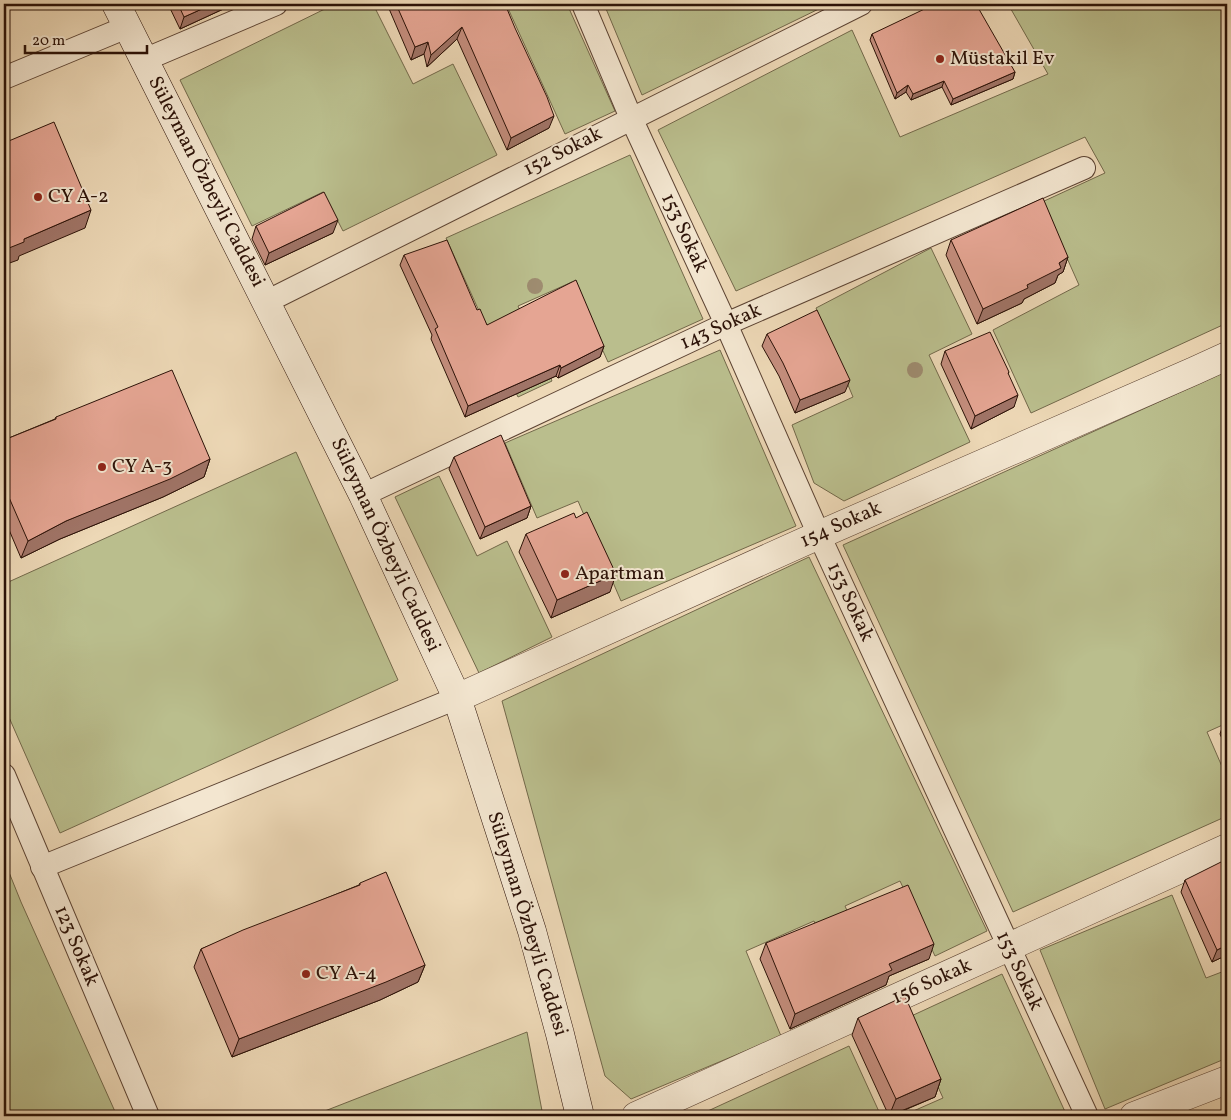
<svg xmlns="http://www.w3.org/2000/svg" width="1231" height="1120" font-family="Vollkorn,serif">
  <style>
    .green { fill: #babe8d; stroke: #72684a }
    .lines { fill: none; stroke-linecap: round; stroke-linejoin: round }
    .lane-casing { stroke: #5c4333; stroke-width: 24 }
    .street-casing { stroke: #5c4333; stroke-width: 29 }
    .secondary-casing { stroke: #2b1107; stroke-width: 29 }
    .lane { stroke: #f3e6d0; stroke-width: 22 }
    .street { stroke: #f3e6d0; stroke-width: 28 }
    .secondary { stroke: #f3e6d0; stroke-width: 28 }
    .tree { fill: #9e8c70 }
    .wall { fill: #c58e7e; stroke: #2b1107 }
    .shaded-wall { fill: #a07467; stroke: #2b1107 }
    .building { fill: #e5a593; stroke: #2b1107 }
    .poi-dot { fill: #8f2418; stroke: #f3e6d0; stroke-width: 2 }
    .labels { text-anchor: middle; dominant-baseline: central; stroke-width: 4; stroke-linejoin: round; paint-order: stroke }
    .poi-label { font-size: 20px; fill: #2b1107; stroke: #f3e6d0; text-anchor: start }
    .street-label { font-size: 20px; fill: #2b1107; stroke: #f3e6d0 }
  </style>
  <rect width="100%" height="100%" fill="#edd8b6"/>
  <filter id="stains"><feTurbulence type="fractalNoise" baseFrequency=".004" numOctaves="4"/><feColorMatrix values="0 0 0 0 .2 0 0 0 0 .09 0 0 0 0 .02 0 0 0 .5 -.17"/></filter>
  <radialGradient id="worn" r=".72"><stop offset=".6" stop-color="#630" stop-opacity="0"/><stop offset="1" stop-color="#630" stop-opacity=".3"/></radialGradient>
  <g class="green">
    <polygon points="335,4 373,4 413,84 453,64 497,155 343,231 323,192 252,226 180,80"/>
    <polygon points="506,4 567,4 615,111 565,134"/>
    <polygon points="604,4 829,4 642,95"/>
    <polygon points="1008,4 1227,4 1227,323 1031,413 993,330 1079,285 1042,202 1105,173 1085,137 736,291 658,130 852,30 900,137 1048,74"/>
    <polygon points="630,155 703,319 608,362 572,282 518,306 552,381 518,397 446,238"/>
    <polygon points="931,248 972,334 929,355 970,442 844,501 814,483 792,425 853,397 816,308"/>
    <polygon points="720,350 796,526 621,601 578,501 537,518 505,443"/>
    <polygon points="1227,371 1227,723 1207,732 1227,778 1227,816 1013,912 843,545"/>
    <polygon points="296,452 398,680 60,833 4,706 4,584"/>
    <polygon points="439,476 477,556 507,541 552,637 479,673 395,497"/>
    <polygon points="809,557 987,931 935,956 900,881 845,906 879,983 846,998 814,921 746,951 781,1036 631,1099 605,1076 502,701"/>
    <polygon points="4,860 21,902 117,1116 4,1116"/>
    <polygon points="1172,895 1206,978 1227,970 1227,1058 1105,1109 1040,950"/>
    <polygon points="1002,974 1067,1116 902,1116 943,1098 907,1018"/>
    <polygon points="527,1032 543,1116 312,1116"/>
    <polygon points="849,1046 881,1116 697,1116"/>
  </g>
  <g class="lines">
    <defs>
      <g id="lane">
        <polyline points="583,4 631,118 726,324 819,535 1087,1116"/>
        <polyline points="144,60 276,4"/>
        <polyline points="4,78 127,27"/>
        <polyline points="266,302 861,4"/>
        <polyline points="363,495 726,324 1084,168"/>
        <polyline points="4,775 148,1116"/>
        <polyline points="42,867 457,698"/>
      </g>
      <g id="street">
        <polyline points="457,698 819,535 1194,371 1227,356"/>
        <polyline points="636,1116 1227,848"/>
        <polyline points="1134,1116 1227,1080"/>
      </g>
      <polyline id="secondary" points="116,4 363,495 457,698 532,931 560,1034 580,1116"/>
    </defs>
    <use href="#lane" class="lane-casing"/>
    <use href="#street" class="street-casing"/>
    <use href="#secondary" class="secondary-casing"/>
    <use href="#lane" class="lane"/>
    <use href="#street" class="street"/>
    <use href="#secondary" class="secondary"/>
  </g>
  <g class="tree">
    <circle cx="535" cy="286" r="8"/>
    <circle cx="915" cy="370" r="8"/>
  </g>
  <g class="wall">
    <polygon points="168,4 232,4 232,5 180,29"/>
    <polygon points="387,4 505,4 549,128 507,150 457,39 427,67 424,54 411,60"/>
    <polygon points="872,34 1015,72 1013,79 951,105 942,87 911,100 906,92 895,99 870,40"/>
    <polygon points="256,226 333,233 265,265 252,239"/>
    <polygon points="951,240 1068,257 1063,272 1058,275 1055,283 1024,299 1022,303 977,324 946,255"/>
    <polygon points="404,255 477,310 487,325 604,346 600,357 558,378 556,376 465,417 431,339 432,335 400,265"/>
    <polygon points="767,334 845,392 795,413 779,376 762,346"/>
    <polygon points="945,351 1009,372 1008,374 1014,407 971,429 941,364"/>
    <polygon points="56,417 210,459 204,477 163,497 60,539 21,558 4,518 4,440 55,419"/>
    <polygon points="454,457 531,506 527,518 480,539 449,469"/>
    <polygon points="526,534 610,592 551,618 519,552"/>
    <polygon points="1227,720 1227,750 1220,734 1224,722"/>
    <polygon points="1185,880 1227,955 1212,962 1181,892"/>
    <polygon points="360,883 425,965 418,982 380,1000 232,1057 194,967 201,949 359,885"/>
    <polygon points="766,943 929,959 889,976 886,985 790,1029 760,959"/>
    <polygon points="858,1018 941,1079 935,1097 891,1116 889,1116 852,1035"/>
  </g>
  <g class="shaded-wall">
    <polygon points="213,4 232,4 232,5 180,29 184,17"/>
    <polygon points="462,27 457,39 427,67 431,55"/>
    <polygon points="428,42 424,54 411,60 415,47"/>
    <polygon points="1015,72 1013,79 951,105 953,99"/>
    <polygon points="944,81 942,87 911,100 913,94"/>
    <polygon points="908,85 906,92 895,99 897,93"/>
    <polygon points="554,116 549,128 507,150 511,138"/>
    <polygon points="91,210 85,228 19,256 18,260 4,265 4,250 24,239"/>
    <polygon points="338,220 333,233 265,265 269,253"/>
    <polygon points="1068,257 1063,272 1058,275 1055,283 1024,299 1022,303 977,324 983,309 1027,285"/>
    <polygon points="604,346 600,357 558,378 561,368"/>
    <polygon points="560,365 556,376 465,417 468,406"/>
    <polygon points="850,380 845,392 795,413 800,400"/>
    <polygon points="1018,395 1014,407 971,429 975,416"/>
    <polygon points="210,459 204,477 163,497 60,539 21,558 28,541 66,521"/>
    <polygon points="531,506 527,518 480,539 485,527"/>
    <polygon points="616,574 610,592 551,618 557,600"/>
    <polygon points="934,944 929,959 889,976 886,985 790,1029 795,1014 889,964"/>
    <polygon points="1227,945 1227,955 1212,962 1217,950"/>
    <polygon points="425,965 418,982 380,1000 232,1057 239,1039"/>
    <polygon points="941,1079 935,1097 889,1116 896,1099"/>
  </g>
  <g class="building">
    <polygon points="178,4 213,4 184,17"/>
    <polygon points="396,4 505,4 515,28 547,97 554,116 511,138 462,27 431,55 428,42 415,47"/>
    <polygon points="935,4 976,4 1015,72 953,99 944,81 913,94 908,85 897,93 872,34"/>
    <polygon points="54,122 91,210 24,239 24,242 4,250 4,143"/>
    <polygon points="324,192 338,220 269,253 256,226"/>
    <polygon points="1043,198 1068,257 1059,263 1061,268 1027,285 1028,288 983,309 951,240"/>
    <polygon points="447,240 477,310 480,309 487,325 576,280 604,346 561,368 560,365 468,406 435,329 438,327 404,255"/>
    <polygon points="817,310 850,380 800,400 783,363 767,334"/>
    <polygon points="990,332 1009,372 1008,373 1018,395 975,416 945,351"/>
    <polygon points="172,370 210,459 170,479 66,521 28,541 4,486 4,440 56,419 56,417"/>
    <polygon points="501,435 531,506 485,527 454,457"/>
    <polygon points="587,512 616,574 557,600 526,534 574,513 576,518"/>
    <polygon points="1227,720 1227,728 1224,722"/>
    <polygon points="1227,859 1227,945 1217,950 1185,880"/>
    <polygon points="386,872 425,965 386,982 239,1039 201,949 243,930 360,885 360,883"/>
    <polygon points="908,885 934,944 889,964 892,970 795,1014 766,943"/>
    <polygon points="905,996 941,1079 896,1099 858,1018"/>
  </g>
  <g class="poi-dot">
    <circle cx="940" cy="59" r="5"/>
    <circle cx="38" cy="197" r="5"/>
    <circle cx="102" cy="467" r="5"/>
    <circle cx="565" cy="574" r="5"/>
    <circle cx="306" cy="974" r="5"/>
  </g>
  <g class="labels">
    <g class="poi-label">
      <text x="950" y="59">Müstakil Ev</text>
      <text x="48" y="197">CY A-2</text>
      <text x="112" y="467">CY A-3</text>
      <text x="575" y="574">Apartman</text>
      <text x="316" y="974">CY A-4</text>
    </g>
    <g class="street-label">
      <text transform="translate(563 152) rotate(-27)">152 Sokak</text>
      <text transform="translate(206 182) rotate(63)">Süleyman Özbeyli Caddesi</text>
      <text transform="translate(684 233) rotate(65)">153 Sokak</text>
      <text transform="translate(721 327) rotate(-24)">143 Sokak</text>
      <text transform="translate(841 525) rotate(-24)">154 Sokak</text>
      <text transform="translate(385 545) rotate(65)">Süleyman Özbeyli Caddesi</text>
      <text transform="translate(850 602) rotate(65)">153 Sokak</text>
      <text transform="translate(527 924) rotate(73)">Süleyman Özbeyli Caddesi</text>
      <text transform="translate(76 946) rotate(67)">123 Sokak</text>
      <text transform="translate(1019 971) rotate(65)">153 Sokak</text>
      <text transform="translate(932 982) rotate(-24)">156 Sokak</text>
    </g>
  </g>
  <rect width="1231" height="1120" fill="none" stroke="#edd8b6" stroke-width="20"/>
  <rect x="5" y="5" width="1221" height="1110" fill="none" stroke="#2b1107" stroke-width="2.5"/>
  <rect x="10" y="10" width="1211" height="1100" fill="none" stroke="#2b1107"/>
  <path d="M25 45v8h122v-8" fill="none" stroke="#2b1107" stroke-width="2.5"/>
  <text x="32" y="45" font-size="15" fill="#2b1107" stroke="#f3e6d0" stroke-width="4" paint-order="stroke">20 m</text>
  <rect width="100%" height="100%" filter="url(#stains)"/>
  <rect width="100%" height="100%" fill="url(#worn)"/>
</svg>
